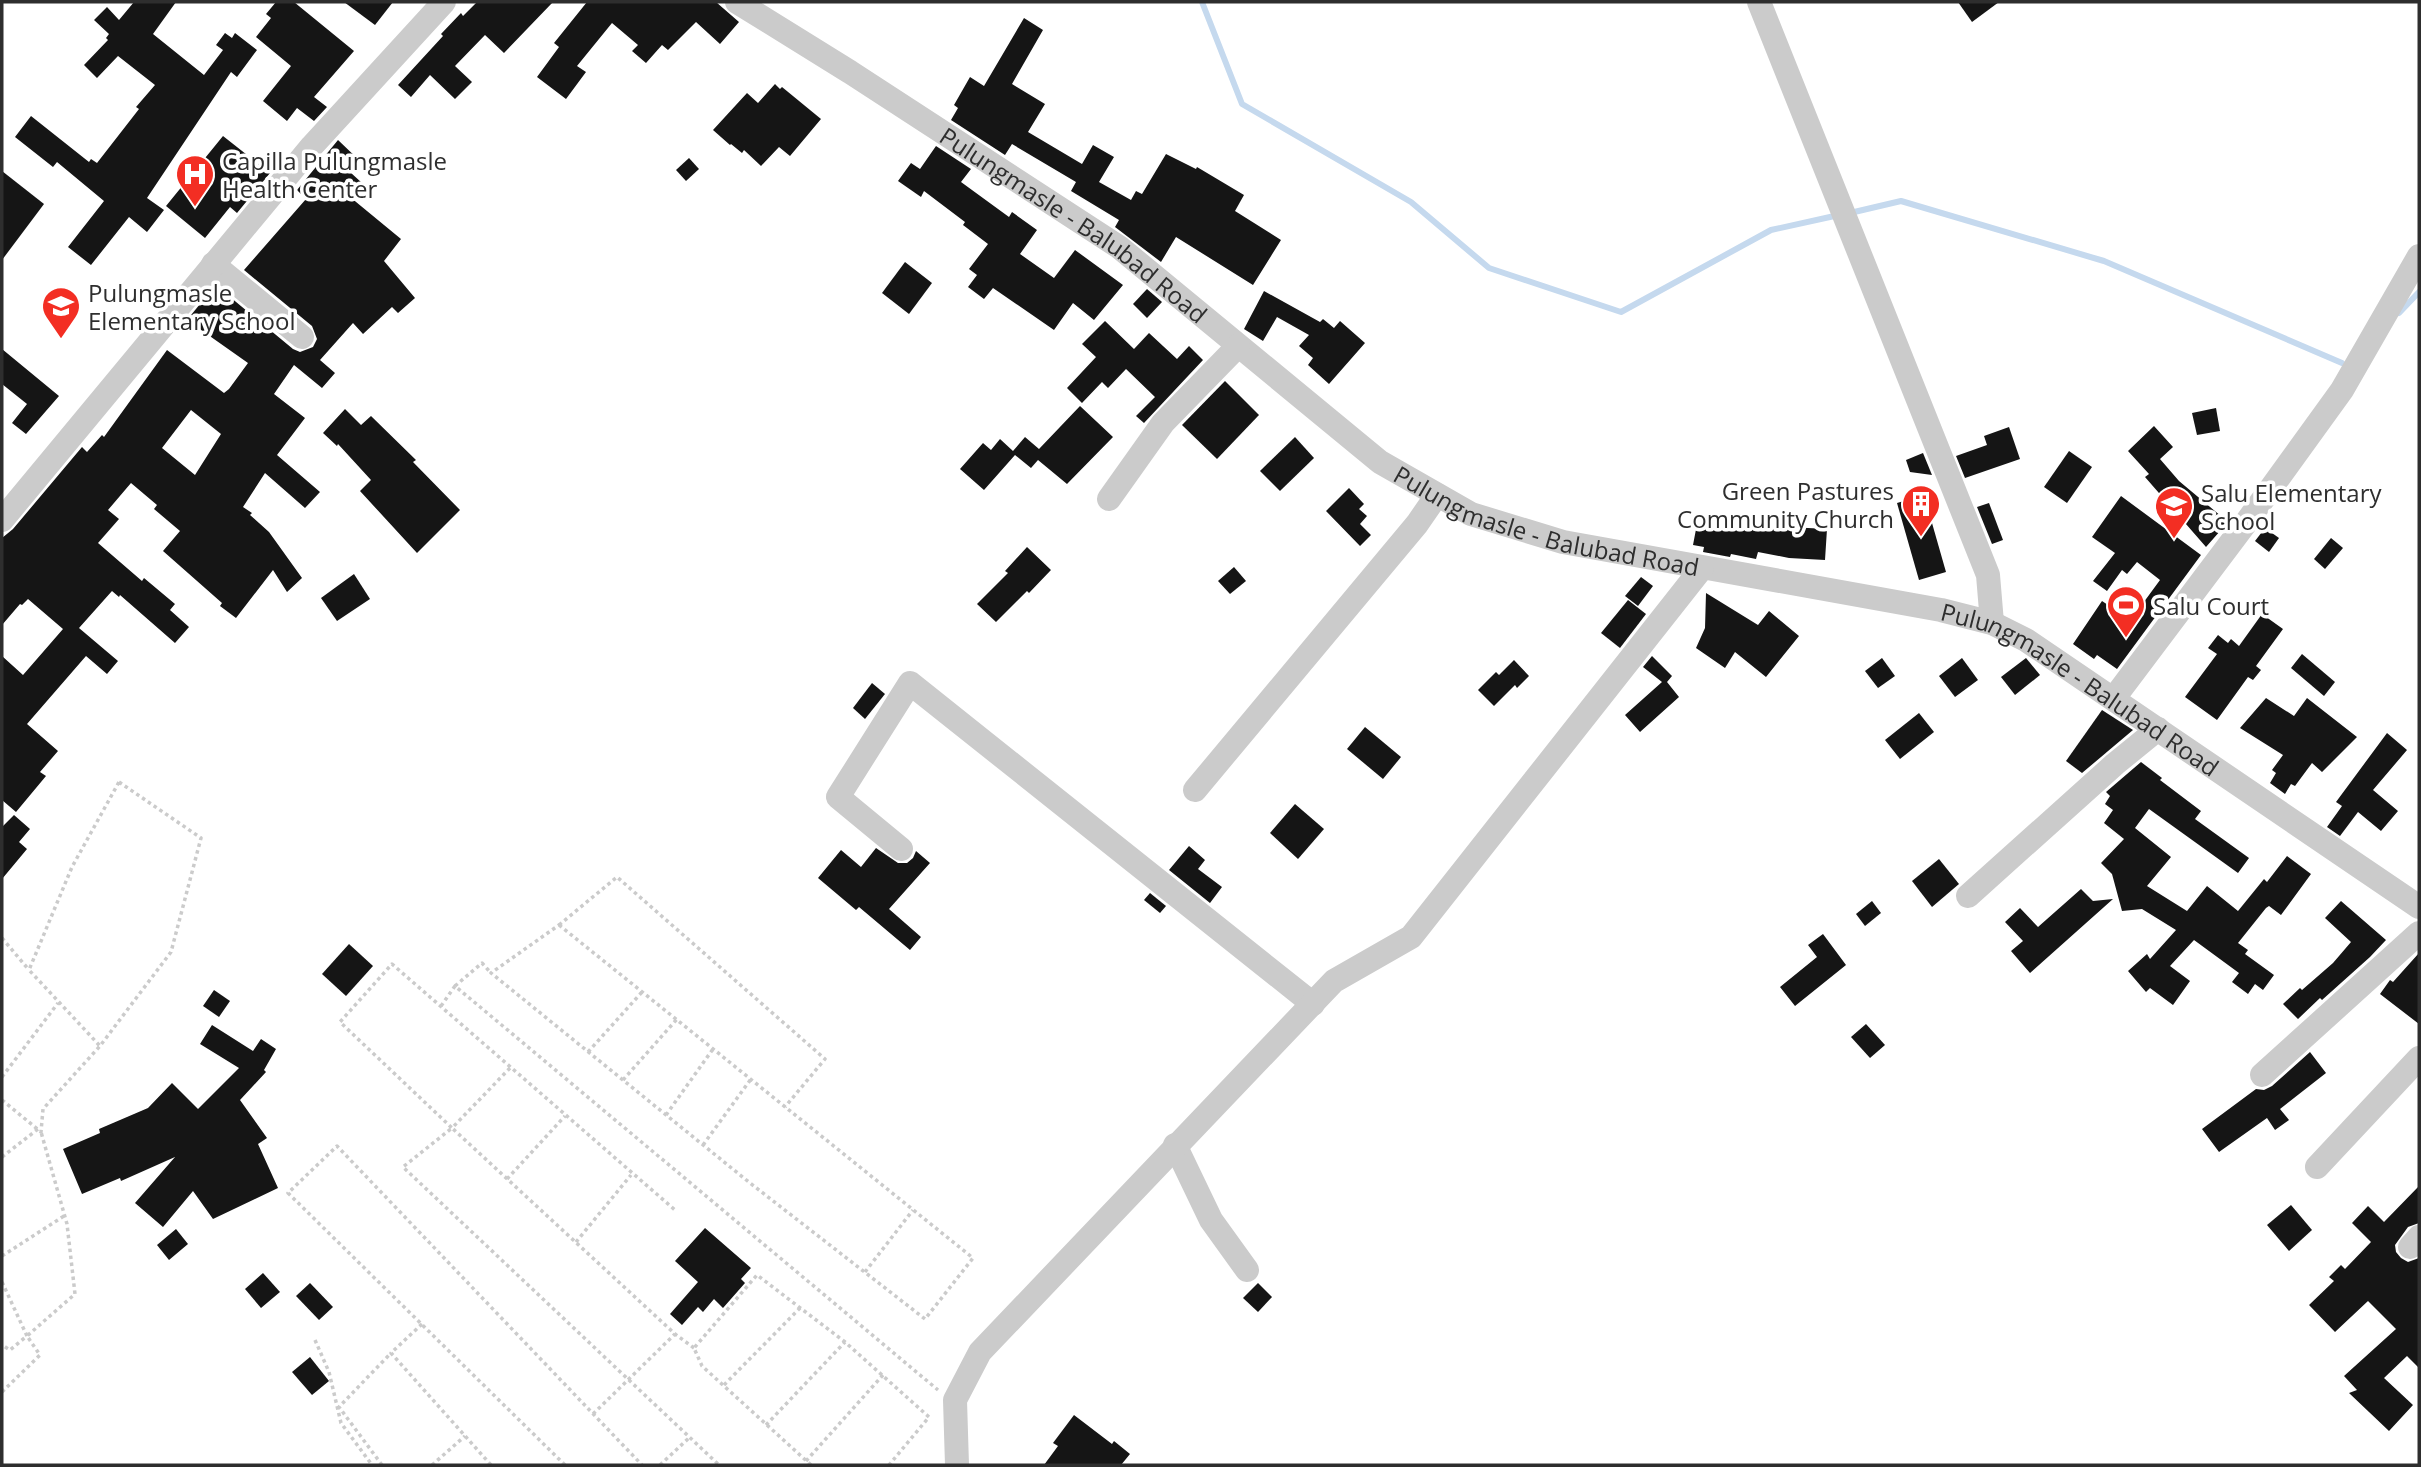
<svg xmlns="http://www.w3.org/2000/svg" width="2421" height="1467" font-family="'Open Sans',sans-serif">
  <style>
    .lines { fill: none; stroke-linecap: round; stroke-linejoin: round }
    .stream { stroke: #c5d9ee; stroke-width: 6 }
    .building { fill: #151515; fill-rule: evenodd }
    .path { stroke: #cbcbcb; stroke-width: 3.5; stroke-dasharray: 3.5 3.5; stroke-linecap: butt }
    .minor { stroke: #cbcbcb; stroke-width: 24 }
    .labels { text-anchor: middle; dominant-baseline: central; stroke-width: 7; stroke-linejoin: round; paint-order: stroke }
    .poi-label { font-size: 24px; fill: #2e2e2e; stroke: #fff; text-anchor: start }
    .street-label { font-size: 24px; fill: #2e2e2e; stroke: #fff }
  </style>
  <rect width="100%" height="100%" fill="#fff"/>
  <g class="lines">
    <g class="stream">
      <polyline points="1202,2 1242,104 1411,202 1489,268 1621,312 1771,230 1839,215"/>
      <polyline points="1850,213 1901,201 2104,261 2342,363"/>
      <polyline points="2399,313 2419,292"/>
    </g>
  </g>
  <g class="building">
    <polygon points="134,2 176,2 153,34 204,75 223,50 216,45 225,33 232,38 235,33 257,50 237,77 231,72 147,198 164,210 147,232 129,217 91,265 68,247 104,201 57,162 53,167 15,137 31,116 89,162 91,159 97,163 139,109 136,107 155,85 118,56 97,78 84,65 108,40 106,38 109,34 94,20 107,7 119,20"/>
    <polygon points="276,2 294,2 354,51 314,97 327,107 314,121 297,108 287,121 263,101 291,66 256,37 271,18 266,14"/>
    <polygon points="344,2 393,2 375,25"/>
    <polygon points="477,2 553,2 504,53 485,35 455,66 472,82 455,99 430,75 411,97 398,85 443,36 441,34 461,13 463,16"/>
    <polygon points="587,2 716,2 739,22 720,44 696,22 668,50 662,45 646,63 632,51 638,45 612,23 577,66 586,72 566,99 537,77 559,47 554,43"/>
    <polygon points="1958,2 1999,2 1972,22"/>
    <polygon points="1024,18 1043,30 1012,84 1045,104 1028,132 1082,164 1093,145 1114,157 1099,182 1131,200 1136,191 1142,194 1166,154 1196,169 1197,167 1244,195 1235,211 1281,240 1253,285 1176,237 1161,262 1115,227 1119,220 1071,191 1076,182 1012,144 1005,155 951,120 958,108 954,105 970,77 984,86"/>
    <polygon points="775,84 780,89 782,87 821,119 790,156 779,147 761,166 744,150 742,153 731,144 730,145 713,130 747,93 758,103"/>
    <polygon points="223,136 270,173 237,213 230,207 205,238 166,206"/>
    <path d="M 338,140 L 360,161 L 350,172 L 362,183 L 350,197 L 401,239 L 384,261 L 415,298 L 398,313 L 392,307 L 363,334 L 353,323 L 320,360 L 335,373 L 322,388 L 294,365 L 274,394 L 305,418 L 277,455 L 320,492 L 305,508 L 265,473 L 243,507 L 252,513 L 250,515 L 269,532 L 302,578 L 287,592 L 273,570 L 236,618 L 220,606 L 222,603 L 163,551 L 180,531 L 154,509 L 157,505 L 131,483 L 108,510 L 119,519 L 98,543 L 142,581 L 144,578 L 175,604 L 170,610 L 189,627 L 175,643 L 120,595 L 119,597 L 112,591 L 79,628 L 118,661 L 107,674 L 86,656 L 27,724 L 58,751 L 40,772 L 46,776 L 16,812 L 2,800 L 2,656 L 23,675 L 63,629 L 28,599 L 22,605 L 20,604 L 2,625 L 2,538 L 13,529 L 82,447 L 87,452 L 102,435 L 104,437 L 167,350 L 224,393 L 229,389 L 248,363 L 187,320 L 213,288 L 222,295 L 224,292 L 293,349 L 300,352 L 313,347 L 317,339 L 312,326 L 244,270 L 306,199 L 297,190 ZM 191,410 L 221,434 L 195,475 L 162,448 Z"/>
    <polygon points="936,146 971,169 961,182 1009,217 1012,212 1037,230 1020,254 1054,278 1075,250 1123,285 1094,320 1073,303 1054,330 993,288 984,299 968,287 977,275 969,269 988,244 963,225 965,222 924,191 921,197 898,181 911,163 920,169"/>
    <polygon points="689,158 699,169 686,181 676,170"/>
    <polygon points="2,171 44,204 2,260"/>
    <polygon points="905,262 932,283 909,314 882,293"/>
    <polygon points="1147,289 1162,302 1147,318 1133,304"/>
    <polygon points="1264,291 1320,322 1323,319 1334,328 1340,321 1365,343 1329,384 1308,365 1313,358 1299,346 1309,335 1277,317 1263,341 1244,329"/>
    <polygon points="1105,321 1134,349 1149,333 1177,359 1189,346 1203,360 1144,423 1136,416 1155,397 1126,369 1108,388 1102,382 1082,403 1067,388 1096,357 1082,344"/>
    <polygon points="2,349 59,396 26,434 12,423 27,404 2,384"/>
    <polygon points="1225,381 1259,415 1217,459 1182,425"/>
    <polygon points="1080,406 1113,437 1067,484 1038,460 1031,468 1015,455 984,490 960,469 983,443 991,450 1000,439 1013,451 1025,437 1039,449"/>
    <polygon points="2216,408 2220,431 2197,435 2192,413"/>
    <polygon points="345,409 361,425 371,416 416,460 413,462 460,510 417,553 360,491 371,480 338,444 337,446 323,433"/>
    <polygon points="2154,426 2173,447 2160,459 2179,481 2228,522 2206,547 2145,477 2149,474 2128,451"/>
    <polygon points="2009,427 2020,459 1965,478 1956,456 1987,445 1984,436"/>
    <polygon points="1295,437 1314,458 1280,491 1260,471"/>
    <polygon points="2069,451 2092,467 2067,503 2044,487"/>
    <polygon points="1923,453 1932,475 1910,472 1906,460"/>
    <polygon points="1349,488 1364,504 1359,509 1367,516 1360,524 1371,535 1360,546 1326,511"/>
    <polygon points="1924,495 1946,572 1919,580 1897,503"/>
    <polygon points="2121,496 2201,555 2117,669 2097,655 2094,659 2073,644 2102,601 2126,617 2133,607 2138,610 2160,580 2137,562 2127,574 2122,570 2107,591 2093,581 2115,553 2092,537"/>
    <polygon points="1989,503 2003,540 1992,544 1977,507"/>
    <polygon points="1761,516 1790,521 1789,527 1827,529 1825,560 1789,558 1758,552 1756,559 1731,554 1730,557 1703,552 1704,547 1693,545 1697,524 1708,527 1709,520 1739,526 1740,522 1761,526"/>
    <polygon points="2265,528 2279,538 2269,552 2255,541"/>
    <polygon points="2331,538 2343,548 2325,569 2314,559"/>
    <polygon points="1027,547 1051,570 1029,593 1027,591 996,622 977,604 1008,573 1005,571"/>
    <polygon points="1234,567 1246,581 1230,594 1218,581"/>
    <polygon points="354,574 370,599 337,621 321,598"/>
    <polygon points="1641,577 1653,586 1638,606 1625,596"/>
    <polygon points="1706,593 1758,625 1769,611 1799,636 1766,677 1735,652 1725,668 1696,648 1705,628"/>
    <polygon points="1628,600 1646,614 1620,648 1601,633"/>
    <polygon points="2262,614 2283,629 2256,666 2261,670 2253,680 2248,677 2217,720 2185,697 2217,654 2208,648 2218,635 2228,643 2231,639 2239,646"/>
    <polygon points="2302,654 2335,682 2324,696 2291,668"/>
    <polygon points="1652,656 1672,676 1667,682 1679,697 1640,732 1625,715 1662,682 1643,667"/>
    <polygon points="1882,658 1895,676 1878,688 1865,671"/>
    <polygon points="1962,658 1978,680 1955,697 1939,676"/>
    <polygon points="2026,658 2040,675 2015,695 2001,677"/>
    <polygon points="1514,660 1529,676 1517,688 1515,685 1494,706 1478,690 1496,672 1499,675"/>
    <polygon points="872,683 885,694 865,719 853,708"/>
    <polygon points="2266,698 2294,716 2307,698 2357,737 2322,772 2312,763 2295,786 2291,784 2285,794 2270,783 2276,773 2272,770 2283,755 2240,728"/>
    <polygon points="2102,710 2133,730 2082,773 2066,761"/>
    <polygon points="1919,713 1934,732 1900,759 1885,740"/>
    <polygon points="1365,727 1401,757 1383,779 1347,749"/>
    <polygon points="2387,733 2407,750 2373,790 2398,811 2381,831 2358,812 2340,836 2327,827 2342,806 2336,802"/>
    <polygon points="2141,762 2162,778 2160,780 2201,811 2195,819 2249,858 2238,873 2149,809 2135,828 2171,857 2147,886 2187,911 2207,886 2238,911 2264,879 2267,882 2287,856 2311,874 2281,915 2269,906 2266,908 2238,943 2248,950 2245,954 2274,975 2263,990 2255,984 2248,994 2232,982 2239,973 2194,940 2170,966 2190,981 2173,1005 2150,988 2146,992 2128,971 2147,954 2150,959 2176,930 2142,909 2122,911 2112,874 2101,863 2124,839 2104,823 2113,810 2105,804 2110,796 2106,792"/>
    <polygon points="1295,804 1324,829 1298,859 1270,833"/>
    <polygon points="14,815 30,829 19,842 27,849 2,879 2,827"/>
    <polygon points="1189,846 1205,860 1198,869 1222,887 1210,903 1169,870"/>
    <polygon points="876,848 898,863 907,863 913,858 916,851 930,863 889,909 921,937 910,950 859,907 856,910 818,878 841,850 861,867"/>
    <polygon points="1939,859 1959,884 1932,907 1912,881"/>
    <polygon points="2081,889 2093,901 2113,899 2030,973 2011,951 2023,941 2005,922 2020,908 2038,927"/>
    <polygon points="1150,893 1166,906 1160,913 1144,900"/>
    <polygon points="1872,901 1881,913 1865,926 1856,914"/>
    <polygon points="2341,901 2386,940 2370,957 2322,1000 2320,998 2298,1019 2283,1004 2300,988 2302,990 2333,963 2351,942 2325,918"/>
    <polygon points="1823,934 1846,965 1795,1006 1780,987 1817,957 1808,945"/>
    <polygon points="349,944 373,966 346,996 322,974"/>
    <polygon points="2419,953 2419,1024 2380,994 2390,980 2393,982"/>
    <polygon points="214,990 230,1001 219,1017 203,1006"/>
    <polygon points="1866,1024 1885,1045 1870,1058 1851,1037"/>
    <polygon points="212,1025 253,1051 261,1039 276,1049 264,1070 266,1072 240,1100 267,1138 258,1144 278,1188 213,1219 193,1191 163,1227 135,1203 175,1157 121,1181 120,1178 82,1194 63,1149 100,1133 99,1129 148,1108 172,1083 198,1109 239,1068 200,1044"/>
    <polygon points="2310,1052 2326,1073 2280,1109 2289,1120 2275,1130 2267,1118 2219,1152 2202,1129 2256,1089 2264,1090 2272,1086"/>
    <polygon points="2419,1186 2419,1223 2408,1227 2395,1245 2396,1252 2401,1258 2408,1262 2419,1258 2419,1368 2407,1356 2384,1378 2413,1405 2389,1431 2349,1393 2357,1390 2344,1376 2396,1329 2368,1301 2335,1332 2309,1305 2334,1281 2329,1277 2341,1265 2345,1269 2371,1242 2352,1223 2368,1206 2384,1222"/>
    <polygon points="2291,1205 2312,1230 2289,1251 2267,1225"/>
    <polygon points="705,1228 751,1268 741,1279 745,1283 723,1308 714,1299 703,1312 698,1307 682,1325 670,1314 698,1282 675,1261"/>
    <polygon points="176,1229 188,1244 169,1260 157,1245"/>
    <polygon points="263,1273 280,1292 261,1308 245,1289"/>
    <polygon points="310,1283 333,1307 319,1320 296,1296"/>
    <polygon points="1258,1283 1272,1297 1258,1312 1243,1298"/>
    <polygon points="310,1357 329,1381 312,1395 292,1372"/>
    <polygon points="1074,1415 1112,1444 1114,1441 1130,1454 1121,1465 1044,1465 1058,1446 1053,1443"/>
  </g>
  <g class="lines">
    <g class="path">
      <polygon points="119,782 201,838 171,952 100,1046 29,970 72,867"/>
      <polygon points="559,925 973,1258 925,1319 750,1183 491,973"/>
      <polyline points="559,925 617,877 825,1059 785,1107"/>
      <polyline points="2,938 29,970"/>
      <polyline points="455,986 482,963 491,973"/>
      <polyline points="441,1006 455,986 938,1390"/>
      <polyline points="588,1052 642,992"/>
      <polyline points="510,1068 452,1128 340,1022 392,964 675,1210"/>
      <polyline points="2,1077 58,1003"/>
      <polyline points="623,1080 677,1019"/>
      <polyline points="2,1100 41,1132 43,1109 100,1046"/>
      <polyline points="666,1115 713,1049"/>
      <polyline points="703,1145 751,1079"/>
      <polyline points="2,1157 38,1129"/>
      <polyline points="507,1179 565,1116"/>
      <polyline points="576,1242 631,1175"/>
      <polyline points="2,1256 64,1216"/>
      <polyline points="865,1272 913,1210"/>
      <polyline points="2,1282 27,1336 10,1350 2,1345"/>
      <polyline points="422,1324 391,1353 491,1465"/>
      <polyline points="315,1340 329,1372 341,1423 372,1465"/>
      <polyline points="694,1348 675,1334 452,1128 403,1167 719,1465"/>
      <polyline points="724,1385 801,1307"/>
      <polyline points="2,1392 40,1355 27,1336 75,1294 67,1224 41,1132"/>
      <polyline points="593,1414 675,1334"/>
      <polyline points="766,1425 845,1342"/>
      <polyline points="806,1461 883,1375"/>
      <polyline points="382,1465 339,1407 391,1353"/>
      <polyline points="432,1465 465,1436"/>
      <polyline points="565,1465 288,1193 337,1146 642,1465"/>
      <polyline points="660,1465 690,1437"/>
      <polyline points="811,1465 702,1366 694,1348 757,1275 845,1342 929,1417 889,1465"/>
    </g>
    <g class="minor">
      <path id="s1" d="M 737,2 L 850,72 L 1119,247 L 1380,462 L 1471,514 L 1563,542 L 1941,610 L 1992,623 L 2026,640 L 2419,907"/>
      <polyline points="1759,2 1988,575 1992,623"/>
      <polyline points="213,264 302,337"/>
      <polyline points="1109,499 1163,423 1238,346"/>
      <polyline points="2,520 312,146 444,2"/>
      <polyline points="2114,698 2248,520 2342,390 2419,256"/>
      <polyline points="1195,790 1417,524 1437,495"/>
      <polyline points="901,849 838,797 910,683 1313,1004"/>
      <polyline points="1968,896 2115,764 2158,729"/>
      <polyline points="2262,1075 2419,933"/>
      <polyline points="1175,1145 1211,1220 1247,1270"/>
      <polyline points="2317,1167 2419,1058"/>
      <polyline points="2410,1247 2419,1237"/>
      <polyline points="957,1465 955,1400 980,1352 1334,981 1411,937 1702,568"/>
    </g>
  </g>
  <defs>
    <symbol id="hospital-pin" viewBox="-11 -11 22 30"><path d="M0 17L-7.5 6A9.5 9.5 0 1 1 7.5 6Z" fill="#f32e23" stroke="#fff"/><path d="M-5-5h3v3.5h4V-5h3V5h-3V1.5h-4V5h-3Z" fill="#fff"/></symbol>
    <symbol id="school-pin" viewBox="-11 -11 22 30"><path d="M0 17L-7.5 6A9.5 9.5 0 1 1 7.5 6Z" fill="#f32e23" stroke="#fff"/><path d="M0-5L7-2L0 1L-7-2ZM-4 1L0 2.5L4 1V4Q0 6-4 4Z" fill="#fff"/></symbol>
    <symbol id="building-pin" viewBox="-11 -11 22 30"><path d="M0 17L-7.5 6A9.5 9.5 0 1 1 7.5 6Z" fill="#f32e23" stroke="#fff"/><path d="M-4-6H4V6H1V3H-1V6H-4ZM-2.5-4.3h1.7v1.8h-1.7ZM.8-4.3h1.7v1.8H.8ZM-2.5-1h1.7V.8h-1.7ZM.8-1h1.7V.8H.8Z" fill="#fff"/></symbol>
    <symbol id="stadium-pin" viewBox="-11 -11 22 30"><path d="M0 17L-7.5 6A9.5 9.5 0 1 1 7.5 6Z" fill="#f32e23" stroke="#fff"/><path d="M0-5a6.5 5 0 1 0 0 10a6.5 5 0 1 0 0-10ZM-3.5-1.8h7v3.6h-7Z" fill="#fff"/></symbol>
  </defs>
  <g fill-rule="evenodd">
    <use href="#hospital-pin" x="173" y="152" width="44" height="60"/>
    <use href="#school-pin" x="39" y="284" width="44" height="60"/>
    <use href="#building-pin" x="1899" y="482" width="44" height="60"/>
    <use href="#school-pin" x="2152" y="484" width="44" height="60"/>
    <use href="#stadium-pin" x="2104" y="583" width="44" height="60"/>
  </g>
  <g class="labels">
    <g class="poi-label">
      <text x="222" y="160">Capilla Pulungmasle<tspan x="222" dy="28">Health Center</tspan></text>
      <text x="88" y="292">Pulungmasle<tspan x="88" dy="28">Elementary School</tspan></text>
      <text x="1894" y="490" text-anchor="end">Green Pastures<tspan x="1894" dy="28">Community Church</tspan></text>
      <text x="2201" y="492">Salu Elementary<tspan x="2201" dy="28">School</tspan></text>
      <text x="2153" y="605">Salu Court</text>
    </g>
    <g class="street-label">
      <text stroke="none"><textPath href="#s1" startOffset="404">Pulungmasle - Balubad Road</textPath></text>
      <text stroke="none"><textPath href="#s1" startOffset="971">Pulungmasle - Balubad Road</textPath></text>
      <text stroke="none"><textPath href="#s1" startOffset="1538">Pulungmasle - Balubad Road</textPath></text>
    </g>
  </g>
  <rect width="2421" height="1467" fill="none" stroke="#2e2e2e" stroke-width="7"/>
</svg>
